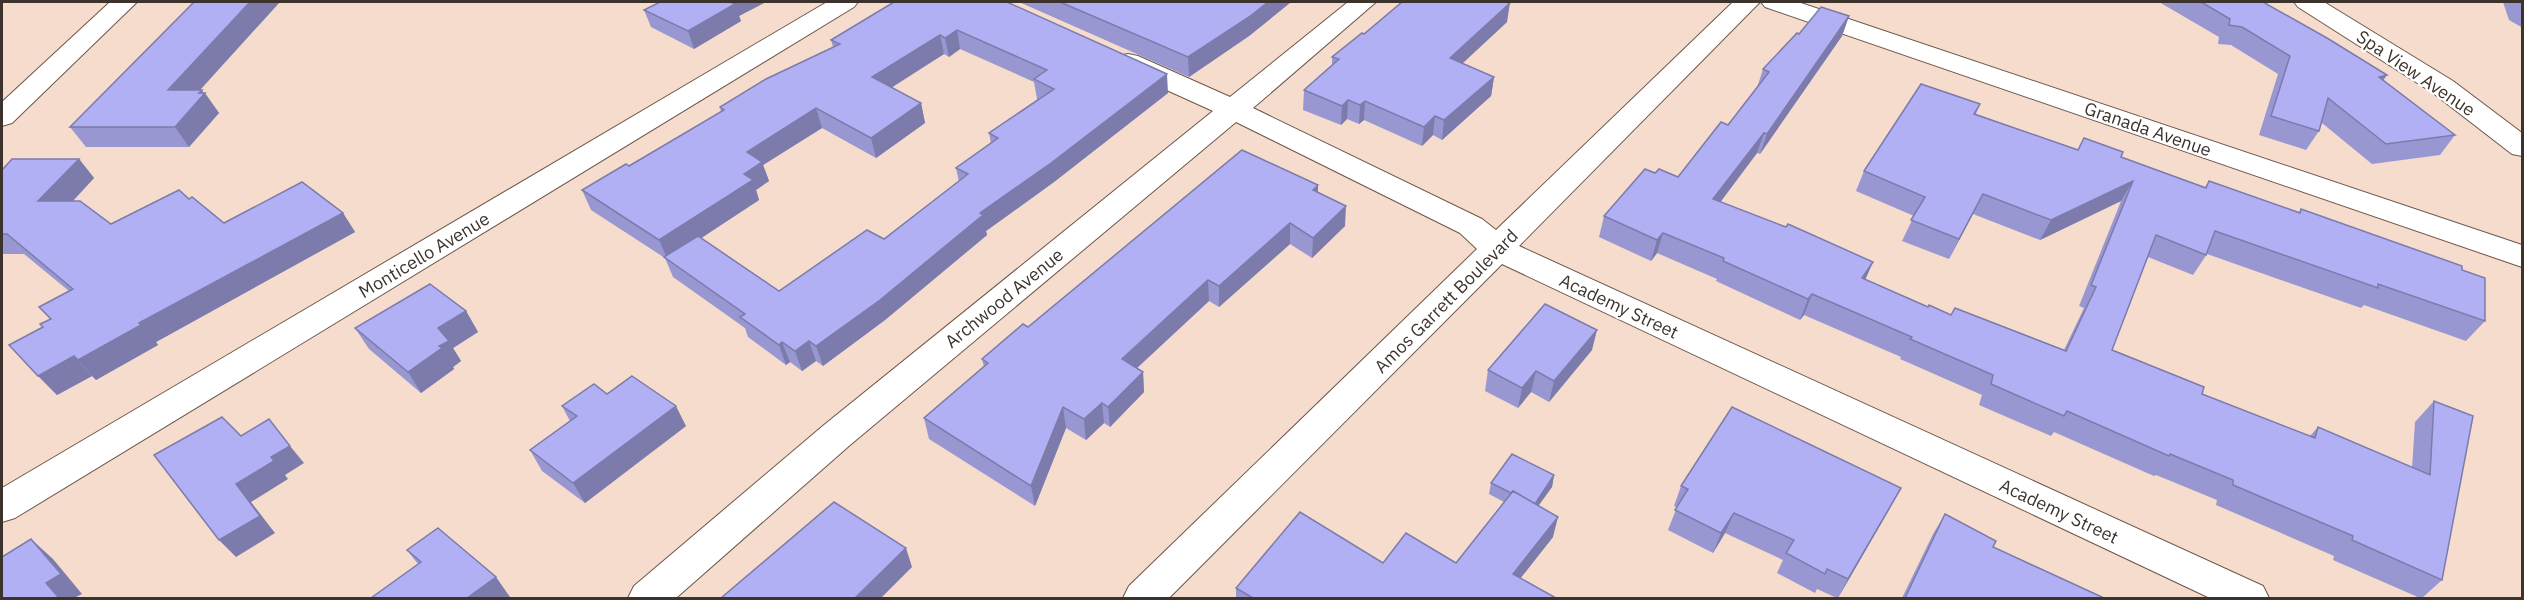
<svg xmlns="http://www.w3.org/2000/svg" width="2524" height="600" font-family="'IBM Plex Sans',sans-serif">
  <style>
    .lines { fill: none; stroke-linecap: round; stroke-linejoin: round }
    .minor-casing { stroke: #6d574a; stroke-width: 2 }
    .minor { fill: #fff; fill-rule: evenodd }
    .wall { fill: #9897d2; fill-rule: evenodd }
    .shaded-wall { fill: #7c7bab }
    .building { fill: #b1b0f4; stroke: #7c7bab; stroke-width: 1.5 }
    .labels { text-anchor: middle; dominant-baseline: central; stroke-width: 4.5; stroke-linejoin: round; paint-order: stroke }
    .street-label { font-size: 18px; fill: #3d332d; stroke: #fff }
  </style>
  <rect width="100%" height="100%" fill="#f6dccd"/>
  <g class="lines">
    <defs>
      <g id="minor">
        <polygon points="110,2 137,2 12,123 2,126 2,102"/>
        <polygon points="827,2 858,2 854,7 15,518 2,522 2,488"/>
        <polygon points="1348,2 1376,2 1253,108 1482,219 1496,230 1733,2 1760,2 1519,246 2263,586 2269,598 2210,598 1502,264 1169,598 1123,598 1129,586 1477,249 1460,233 1236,122 850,445 676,598 628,598 634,586 824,425 1213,111 1118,68 1114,62 1118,56 1128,54 1138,56 1230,97"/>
        <polygon points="1761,2 1798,2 2522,245 2522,267 1765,7"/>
        <polygon points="2294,2 2324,2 2453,81 2522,133 2522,156 2512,154 2433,93 2298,7"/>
      </g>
    </defs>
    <use href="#minor" class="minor-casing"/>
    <use href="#minor" class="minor"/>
  </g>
  <g class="wall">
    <polygon points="660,2 766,2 739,16 741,21 694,49 651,27 644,10"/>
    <path d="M 894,2 L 1168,93 L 1054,182 L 986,231 L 987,235 L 885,320 L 823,366 L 816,361 L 802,371 L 790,362 L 786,365 L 748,337 L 745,328 L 673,277 L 665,258 L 591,210 L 582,190 L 629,166 L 721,112 L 720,107 L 833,47 L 831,40 ZM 960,49 L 1034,82 L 1037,99 L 1038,99 L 989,133 L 991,143 L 956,168 L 959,182 L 884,239 L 779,291 L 701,238 L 759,200 L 756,190 L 769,181 L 763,165 L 822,128 L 876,158 L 925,123 L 921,103 L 891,87 L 944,54 L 949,57 Z"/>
    <polygon points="1019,2 1291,2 1249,36 1189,77"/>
    <polygon points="2159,2 2263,2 2387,75 2383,80 2455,135 2440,155 2372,164 2322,123 2319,131 2306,150 2259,135 2278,74 2231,45 2218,44 2219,37"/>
    <polygon points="2503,2 2523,2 2523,28 2509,20"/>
    <polygon points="279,3 199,90 204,93 219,113 189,147 86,147 70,127"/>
    <polygon points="1849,16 1842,36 1760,154 1757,153 1720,202 1873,262 1865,280 1928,307 1951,315 2064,350 2084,308 2079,306 2121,201 2040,240 1973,214 1949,259 1902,241 1914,216 1856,191 1864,171 1980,104 1976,114 2078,150 2121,157 2205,187 2209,181 2299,212 2301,209 2462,270 2485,321 2466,341 2364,305 2361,308 2207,254 2193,275 2148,257 2112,350 2202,394 2310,436 2318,427 2412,468 2415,422 2434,401 2442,580 2422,598 2420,598 2333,560 2334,556 2216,505 2217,500 2156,475 2154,476 2054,432 2051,436 1979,405 1982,395 1900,359 1901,357 1804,315 1800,320 1716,281 1717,279 1657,253 1651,261 1599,237 1604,216 1655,173 1678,177 1728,125 1757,88 1763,69 1799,34"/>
    <polygon points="1507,22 1462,63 1494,77 1491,96 1442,140 1433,135 1422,146 1364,120 1359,124 1347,119 1341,125 1303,110 1304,90 1332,66 1332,57 1364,34"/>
    <polygon points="79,159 94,178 73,201 111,224 189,199 224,223 343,213 355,232 156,342 158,345 96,380 92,376 57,395 9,345 42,327 50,319 39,307 69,291 24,254 2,254 2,170"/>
    <polygon points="1318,185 1318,193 1345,226 1312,258 1290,244 1219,307 1209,301 1137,368 1143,372 1144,392 1110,427 1104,423 1086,440 1066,428 1035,506 929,439 924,418 984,367 982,359 1028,327"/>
    <polygon points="466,311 478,332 453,348 461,361 453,367 454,369 421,393 369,349 355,328"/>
    <polygon points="1592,350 1549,402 1531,392 1518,408 1485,391 1488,370"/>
    <polygon points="562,406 686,426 585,503 542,471 530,450 570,421"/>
    <polygon points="1554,475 1552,487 1538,506 1553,537 1520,578 1556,598 1236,598 1236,588 1383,563 1456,563 1504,502 1489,494 1491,483"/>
    <polygon points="1681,486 1890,508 1838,598 1837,598 1817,589 1815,593 1777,573 1783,560 1725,533 1713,553 1668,530 1677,507 1674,506"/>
    <polygon points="1945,514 1993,547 2104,598 1902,598 1933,534"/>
    <polygon points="407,550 510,597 507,598 371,598 418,564"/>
  </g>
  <g class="shaded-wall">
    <polygon points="250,2 278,2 279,3 182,110 168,90"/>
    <polygon points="730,2 766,2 739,16 741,21 694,49 688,31"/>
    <polygon points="1268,2 1291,2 1249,36 1189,77 1188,57"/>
    <polygon points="1510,3 1507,22 1448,77 1450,58"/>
    <polygon points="1849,16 1842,36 1760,154 1767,134"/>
    <polygon points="957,30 960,49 949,57 945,38"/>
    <polygon points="940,35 944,54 877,97 872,77"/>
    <polygon points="1167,74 1168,93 1054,182 986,231 987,235 885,320 823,366 816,346 980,213"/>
    <polygon points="2387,75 2373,94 2379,77"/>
    <polygon points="1494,77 1491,96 1442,140 1444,120"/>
    <polygon points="202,90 204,94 205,93 219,113 189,147 175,127"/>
    <polygon points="1348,100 1347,119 1341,125 1342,106"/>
    <polygon points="1365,101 1364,120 1359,124 1360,105"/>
    <polygon points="921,103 925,123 876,158 871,138"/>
    <polygon points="816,108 822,128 763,165 769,181 756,190 759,200 668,260 659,240 744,174 747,152"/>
    <polygon points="1435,116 1433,135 1422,146 1424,127"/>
    <polygon points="1764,133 1757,153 1707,220 1713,199"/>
    <polygon points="79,159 94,178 55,220 38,201"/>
    <polygon points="2133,181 2121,201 2040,240 2051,220"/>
    <polygon points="1318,185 1318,205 1313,190"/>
    <polygon points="1983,194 1973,214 1949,259 1959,239"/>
    <polygon points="1346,206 1345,226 1312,258 1313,238"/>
    <polygon points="343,213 355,232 156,342 158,345 96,380 78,360 139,323"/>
    <polygon points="1290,223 1290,244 1219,307 1219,286"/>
    <polygon points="1663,233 1657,253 1651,261 1657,240"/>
    <polygon points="1873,262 1864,282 1862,278"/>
    <polygon points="1208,280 1209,301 1124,380 1122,359"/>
    <polygon points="1812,294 1804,315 1800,320 1808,299"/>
    <polygon points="466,311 478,332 453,348 461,361 453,367 454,369 421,393 408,372 439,346 438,328"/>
    <polygon points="1597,330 1592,350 1549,402 1554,381"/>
    <polygon points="809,341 816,361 802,371 795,351"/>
    <polygon points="782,342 790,362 786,365 779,345"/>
    <polygon points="74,356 92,376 57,395 38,376"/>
    <polygon points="1536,371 1531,392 1518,408 1522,388"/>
    <polygon points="1143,372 1144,392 1110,427 1108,407"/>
    <polygon points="1102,403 1104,423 1086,440 1084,419"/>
    <polygon points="676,406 686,426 585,503 573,483"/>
    <polygon points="1063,407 1066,428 1035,506 1031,486"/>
    <polygon points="290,446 304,463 285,475 288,479 251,502 275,533 236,557 219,540 236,484 271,457"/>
    <polygon points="1554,475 1552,487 1531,516 1534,505"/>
    <polygon points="1901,488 1890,508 1838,598 1848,579"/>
    <polygon points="1734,513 1725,533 1713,553 1721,533"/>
    <polygon points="1558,517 1553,537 1509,593 1513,574"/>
    <polygon points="31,539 53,559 82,594 74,598 59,598 46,583"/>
    <polygon points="906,548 912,567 881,598 855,598"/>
    <polygon points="496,577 510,597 507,598 467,598"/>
  </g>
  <g class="building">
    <polygon points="194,2 250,2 168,90 202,90 199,93 205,93 175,127 70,127"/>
    <polygon points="660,2 730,2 735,4 688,31 644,10"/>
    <polygon points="894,2 1007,2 1167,74 1051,163 980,213 983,215 880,300 816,346 809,341 795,351 782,342 779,345 740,317 745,314 664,257 698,236 779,291 867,230 884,239 968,174 956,168 998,138 989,133 1054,89 1034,79 1047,70 957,30 945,38 940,35 872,77 921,103 871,138 816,108 747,152 762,162 744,174 753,180 659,240 582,190 626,164 629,166 724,110 720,107 766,79 840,44 831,40"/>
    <polygon points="1060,2 1268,2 1249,17 1188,57"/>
    <polygon points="1402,2 1505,2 1510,3 1450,58 1494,77 1444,120 1435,116 1424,127 1365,101 1360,105 1348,100 1342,106 1304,90 1339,59 1332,57 1362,33 1364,34"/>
    <polygon points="2201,2 2263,2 2327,38 2387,75 2379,77 2455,135 2386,144 2328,98 2319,131 2271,116 2290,56 2242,27 2229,25 2230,19"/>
    <polygon points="1821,7 1849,16 1767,134 1764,133 1713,199 1786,227 1788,224 1873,262 1862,278 1928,307 1929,305 1951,315 1955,308 2066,351 2096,287 2091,285 2133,181 2051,220 1983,194 1959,239 1911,220 1925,197 1864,171 1921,84 1980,104 1974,114 2078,150 2084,138 2123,152 2121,157 2206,188 2209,181 2300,213 2301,209 2462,266 2462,270 2485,278 2485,321 2378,284 2378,288 2215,231 2206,255 2156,235 2112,350 2204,387 2202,394 2315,438 2318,427 2430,475 2434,401 2473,416 2442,580 2352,540 2353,536 2233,485 2233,480 2170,454 2169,456 2067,411 2064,416 1991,384 1993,375 1910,339 1912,337 1812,294 1808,299 1723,261 1724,258 1663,233 1657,240 1604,216 1645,169 1655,173 1659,169 1678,177 1721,122 1728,125 1769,72 1763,69 1797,33 1799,34"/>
    <polygon points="1242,150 1318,185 1313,190 1346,206 1313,238 1290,223 1219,286 1208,280 1122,359 1143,372 1108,407 1102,403 1084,419 1063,407 1031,486 924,418 988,363 982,359 1023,324 1028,327"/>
    <polygon points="12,159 79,159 38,201 80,201 111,224 179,190 189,199 192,197 224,223 302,182 343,213 139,323 141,325 78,360 74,356 38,376 9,345 43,327 40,324 51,319 39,307 73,289 7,234 2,234 2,170"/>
    <polygon points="430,284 466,311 438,328 449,341 439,346 442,348 408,372 355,328"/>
    <polygon points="1545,304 1597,330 1554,381 1536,371 1522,388 1488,370"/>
    <polygon points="632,376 676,406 573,483 530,450 577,416 562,406 594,384 607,394"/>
    <polygon points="1732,407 1901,488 1848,579 1827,569 1825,574 1786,553 1794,540 1734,513 1721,533 1675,510 1688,489 1681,486"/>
    <polygon points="222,417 241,436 269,419 290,446 271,457 274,461 236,484 260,516 219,540 154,455"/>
    <polygon points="1512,454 1554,475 1535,504 1513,491 1511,493 1491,483"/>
    <polygon points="1513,491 1558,517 1513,574 1556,598 1253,598 1236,588 1300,512 1383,563 1406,533 1456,563"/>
    <polygon points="834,502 906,548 855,598 721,598"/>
    <polygon points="1945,514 1996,541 1993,547 2104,598 1905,598"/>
    <polygon points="438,528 496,577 467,598 371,598 421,562 407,550"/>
    <polygon points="31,539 61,574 46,583 59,598 2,598 2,557"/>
  </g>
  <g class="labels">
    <g class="street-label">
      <text transform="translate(2416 73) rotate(34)">Spa View Avenue</text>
      <text transform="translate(2148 129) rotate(19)">Granada Avenue</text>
      <text transform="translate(424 255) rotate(-31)">Monticello Avenue</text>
      <text transform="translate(1004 298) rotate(-39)">Archwood Avenue</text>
      <text transform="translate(1446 301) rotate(-45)">Amos Garrett Boulevard</text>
      <text transform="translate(1619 306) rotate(25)">Academy Street</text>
      <text transform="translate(2059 511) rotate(25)">Academy Street</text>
    </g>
  </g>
  <rect width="2524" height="600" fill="none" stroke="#3d332d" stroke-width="6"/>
</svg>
